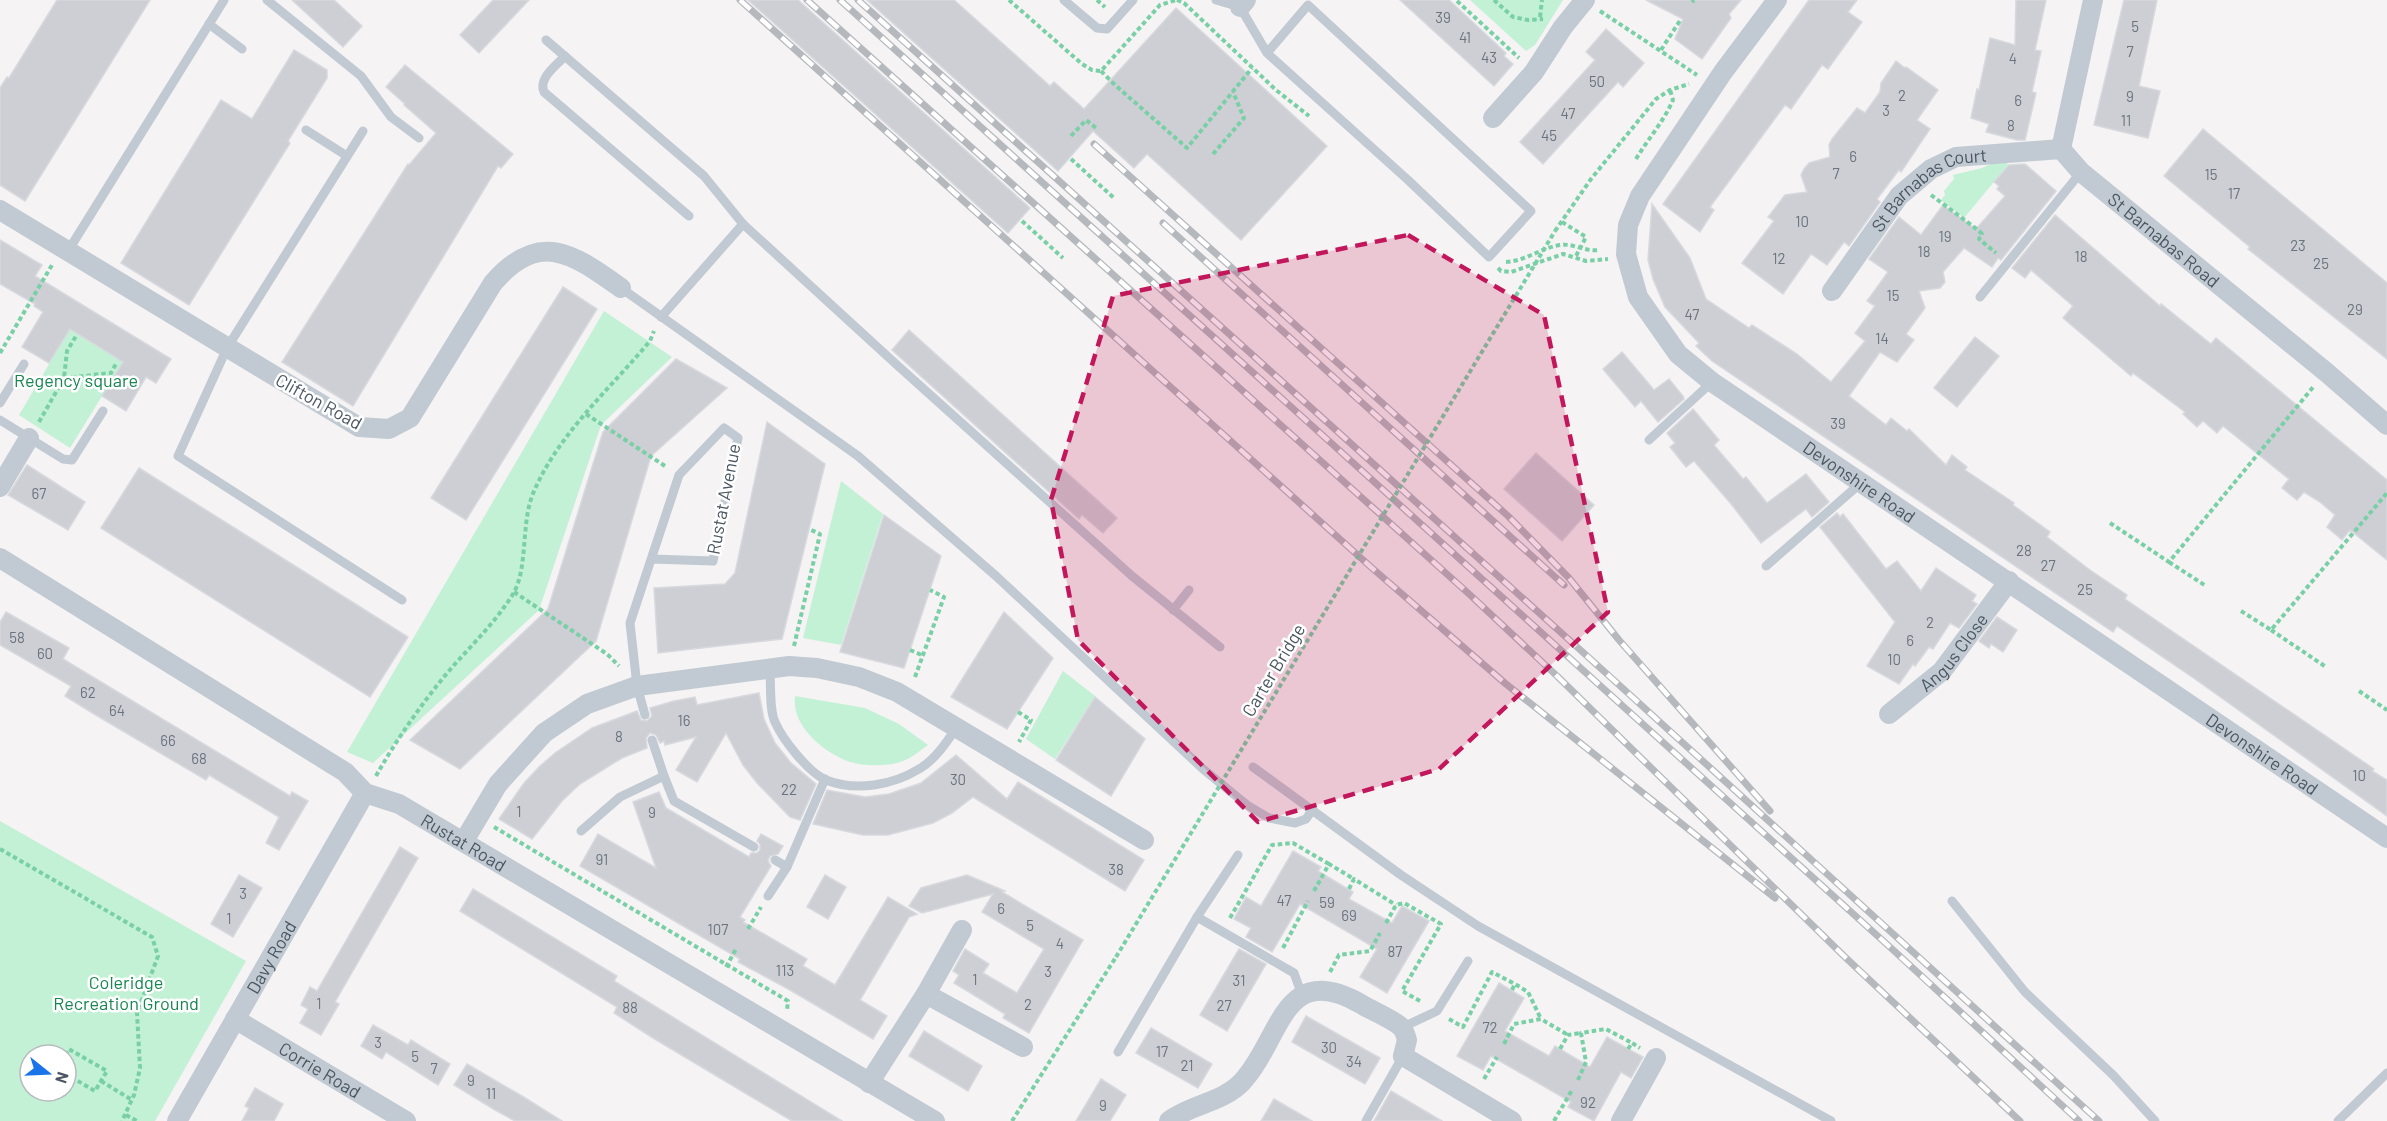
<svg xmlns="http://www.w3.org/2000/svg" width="2387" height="1121" font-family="Barlow,sans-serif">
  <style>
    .green { fill: #c3f1d5; fill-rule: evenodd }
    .building { fill: #cdcfd5; stroke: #d7d9de; stroke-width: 1.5 }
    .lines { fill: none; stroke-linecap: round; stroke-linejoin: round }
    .path { stroke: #7ad0a6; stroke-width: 4; stroke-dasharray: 4.5 3; stroke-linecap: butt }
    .service { stroke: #c1cad2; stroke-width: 9 }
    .minor { stroke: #c1cad2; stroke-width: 20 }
    .rail-casing { stroke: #b5b8bd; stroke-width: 7 }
    .rail { stroke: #fff; stroke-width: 4.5; stroke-dasharray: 14; stroke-linecap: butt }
    .path-bridge { stroke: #7ad0a6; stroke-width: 4; stroke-dasharray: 4.5 3; stroke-linecap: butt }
    .marked { fill: #c2185b; fill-opacity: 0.2; stroke: #c2185b; stroke-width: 4.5; stroke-dasharray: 12 8; stroke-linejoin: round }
    .labels { text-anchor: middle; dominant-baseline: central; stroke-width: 5; stroke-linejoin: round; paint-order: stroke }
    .number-label { font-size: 15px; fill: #6b747e }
    .street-label { font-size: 18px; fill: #4a5661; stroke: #fff }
    .park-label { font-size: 18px; fill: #17864f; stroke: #fff }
  </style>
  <rect width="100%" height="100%" fill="#f5f3f3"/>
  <g class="green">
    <polygon points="1470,0 1563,0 1535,45 1526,51"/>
    <polygon points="2004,158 2008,165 1964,218 1941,200 1945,195 1944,191 1954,179 1953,175 1982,168"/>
    <polygon points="604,311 672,357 601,425 539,610 373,763 347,752"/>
    <polygon points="70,329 123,362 70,448 19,415"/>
    <polygon points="841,481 883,514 841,645 803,638"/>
    <polygon points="1063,671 1095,696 1055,759 1026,739"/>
    <path d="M 795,696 L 865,708 L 899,724 L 928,745 C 916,754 906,762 892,764 C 878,766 863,766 850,762 C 824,753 791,726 795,696 Z"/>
    <path d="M 0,821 L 246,961 L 155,1121 L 0,1121 ZM 30,1055 L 66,1055 L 66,1091 L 30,1091 Z"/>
  </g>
  <g class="building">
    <polygon points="57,0 150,0 25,201 0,185 0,88 7,77 9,78"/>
    <polygon points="292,0 334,0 362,26 343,47"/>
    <polygon points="493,0 529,0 479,53 460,35"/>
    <polygon points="748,0 798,0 1030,208 1008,233"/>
    <polygon points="867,0 954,0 1050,86 1054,82 1084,109 1176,8 1327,146 1241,240 1147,154 1134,168 1093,131 1058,171"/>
    <polygon points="1400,0 1449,0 1506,53 1504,56 1513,64 1494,86"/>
    <polygon points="1646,0 1741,0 1729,14 1731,18 1702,59 1675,39 1683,19"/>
    <polygon points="1809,0 1857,0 1848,12 1862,22 1828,69 1822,65 1791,109 1785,105 1710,207 1714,210 1700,232 1663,204"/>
    <polygon points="2016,0 2046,0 2035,50 2041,51 2032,92 2036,93 2025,140 2017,140 1986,132 1989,124 1971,118 1977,89 1979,90 1990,38 2015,45"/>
    <polygon points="2124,0 2157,0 2139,86 2160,91 2148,138 2094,125"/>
    <polygon points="1606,29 1644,63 1623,87 1618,82 1543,164 1520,142 1595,60 1586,52"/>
    <polygon points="294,50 327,70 327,78 288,141 290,143 189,305 121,263 221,100 252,119"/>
    <polygon points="1896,61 1905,68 1906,67 1938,90 1917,120 1930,129 1901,172 1899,170 1877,199 1880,202 1849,246 1844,242 1827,265 1811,254 1783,294 1742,263 1774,221 1768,217 1785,195 1807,192 1801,175 1804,169 1809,163 1830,157 1829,145 1832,139 1857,108 1865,113 1880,92 1881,83"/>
    <polygon points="405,65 513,154 501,168 498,166 353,406 282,362 408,164 409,165 436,133 404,105 405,104 386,87"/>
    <polygon points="2203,129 2387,283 2387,359 2248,249 2250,247 2164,176"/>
    <polygon points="2025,164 2056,191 2001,260 1998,258 1992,267 1964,248 1943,272 1945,282 1940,288 1919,291 1925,308 1906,334 1914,340 1897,362 1880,352 1849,396 1886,425 1891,418 1907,431 1909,429 1946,465 1952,455 1967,467 1965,470 2014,503 2013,505 2050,532 2047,537 2090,570 2127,595 2125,599 2374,769 2372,771 2387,780 2387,816 2195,679 2117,626 2113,632 1712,361 1696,346 1699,343 1665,307 1653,279 1648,260 1652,204 1690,258 1706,299 1749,328 1752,325 1797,354 1831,382 1865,341 1855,333 1875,306 1867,301 1888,272 1869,259 1899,217 1921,235 1943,205 1976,229 2005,196 1997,189 1999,186 1994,182 2009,165"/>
    <polygon points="2055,215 2160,306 2161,304 2211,344 2216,338 2387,480 2387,560 2350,530 2342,540 2327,527 2335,515 2320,502 2304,492 2297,500 2282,488 2289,479 2223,426 2217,433 2203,421 2197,427 2183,414 2185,412 2133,373 2131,376 2063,318 2073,306 2031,270 2025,278 2012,268"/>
    <polygon points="0,240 42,265 35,276 171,359 156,383 146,377 126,411 102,396 123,362 70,329 49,363 22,347 43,312 34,306 35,304 0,284"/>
    <polygon points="563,287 597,309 466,520 431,498"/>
    <polygon points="909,330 1117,518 1103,533 1082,515 1079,519 892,350"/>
    <polygon points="1975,337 1999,356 1957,407 1934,388"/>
    <polygon points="1622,352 1654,390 1669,379 1683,396 1684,399 1658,422 1641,401 1635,407 1603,369"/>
    <polygon points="676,359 727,388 651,456 596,641 460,769 410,740 548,609 603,432"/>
    <polygon points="1693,409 1719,440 1714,445 1743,479 1746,477 1767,503 1806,474 1829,502 1812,517 1806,509 1761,543 1732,505 1694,461 1686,467 1670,447 1675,443 1667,433"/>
    <polygon points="767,422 825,464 782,639 658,653 654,588 725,584 735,573"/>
    <polygon points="1536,453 1594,505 1562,541 1504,489"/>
    <polygon points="27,465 85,502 68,530 8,495"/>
    <polygon points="139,468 408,637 370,697 101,528"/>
    <polygon points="1837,513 1840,517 1843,514 1886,569 1897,561 1921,591 1936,568 1976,595 1972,601 1977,604 1959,628 1950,623 1933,649 1929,647 1915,666 1913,664 1899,684 1867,666 1895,622 1820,527"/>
    <polygon points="884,515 941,556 904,668 840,652"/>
    <polygon points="6,612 69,648 63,659 290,796 292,792 308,801 279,850 266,843 279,817 209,775 206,780 94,714 65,696 71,686 0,645 0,622"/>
    <polygon points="1004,612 1053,658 1007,729 951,697"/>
    <polygon points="1997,617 2017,630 2003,652 1991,644 1989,648 1979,641"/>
    <polygon points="759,693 764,719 775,743 791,763 816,784 800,820 790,817 757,783 743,765 726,733 697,782 676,770 696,737 665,745 664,741 660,743 656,735 650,733 646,738 647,748 622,758 580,784 562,801 532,839 499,819 524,783 539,767 555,753 592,728 637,711 641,720 647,721 652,716 650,708 674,701 695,697 697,705"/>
    <polygon points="1095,697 1145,739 1111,796 1056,760"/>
    <polygon points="956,755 1007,799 1018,782 1144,860 1125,891 973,797 952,813 933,823 888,835 863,835 813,824 827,790 865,797 889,794 921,783"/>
    <polygon points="659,792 666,808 749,857 751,853 757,853 760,850 760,844 757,841 761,834 783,846 778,854 770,856 768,861 771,866 740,917 745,920 743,922 807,959 803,966 835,985 888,897 917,914 909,917 860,1000 887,1016 873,1039 790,990 738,962 740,959 580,866 598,834 656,868 633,802"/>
    <polygon points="400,847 418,858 335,1002 339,1004 321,1035 300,1023 308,1009 301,1005 310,987 317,991"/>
    <polygon points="1293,851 1321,867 1318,871 1353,892 1349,899 1392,923 1402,906 1429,921 1387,993 1360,977 1377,949 1300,904 1272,952 1246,937 1251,928 1234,919 1246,897 1261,906"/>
    <polygon points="239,875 262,888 233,937 211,924"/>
    <polygon points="825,875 846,887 828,919 807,907"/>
    <polygon points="967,875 1005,891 1002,892 1083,940 1029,1033 1003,1018 1005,1014 954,983 959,975 953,971 965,949 989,964 983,973 1017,993 1044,949 982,912 993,894 922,913 909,906 921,888"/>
    <polygon points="473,889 617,976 614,981 842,1121 792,1121 653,1038 614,1013 617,1007 460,911"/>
    <polygon points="1239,949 1266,964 1227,1031 1200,1015"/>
    <polygon points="1499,983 1524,998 1505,1031 1549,1056 1555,1046 1590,1067 1607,1037 1643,1057 1631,1078 1621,1072 1594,1121 1568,1107 1571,1102 1491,1056 1483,1070 1457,1056"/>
    <polygon points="1306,1016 1380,1058 1365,1084 1292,1042"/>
    <polygon points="373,1025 408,1045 411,1040 450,1064 438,1085 386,1052 382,1059 361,1046"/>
    <polygon points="1151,1028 1212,1064 1198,1088 1136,1053"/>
    <polygon points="924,1031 982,1066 968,1091 909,1056"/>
    <polygon points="467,1064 522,1096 562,1121 515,1121 495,1110 454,1085"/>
    <polygon points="1101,1079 1126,1095 1110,1121 1076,1121"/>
    <polygon points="255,1088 283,1104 274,1121 242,1121 249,1108 245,1106"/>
    <polygon points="1391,1091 1442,1121 1374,1121"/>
    <polygon points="1274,1099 1312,1121 1261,1121"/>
  </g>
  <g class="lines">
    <g class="path">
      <polyline points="1009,0 1082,64 1092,70 1101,71 1160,5 1176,0"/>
      <polyline points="1097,0 1105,7"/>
      <polyline points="1177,0 1184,3 1276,90 1309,116"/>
      <polyline points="1494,0 1513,17 1528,20 1543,19"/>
      <polyline points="1457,1 1519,58"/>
      <polyline points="1692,2 1694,0"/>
      <polyline points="1600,11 1697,75"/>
      <polyline points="1540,17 1542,0"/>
      <polyline points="1661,50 1681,19"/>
      <polyline points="1101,71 1115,85 1187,148 1252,68"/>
      <polyline points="1071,136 1086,120 1096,128"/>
      <polyline points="1213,154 1244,118 1233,92"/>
      <polyline points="1071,159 1115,199"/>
      <path d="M 1636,159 C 1648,139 1664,121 1673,100 L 1670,90"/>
      <polyline points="1931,195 1978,230 1982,234 1979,239 1996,253"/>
      <polyline points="1022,221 1063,258"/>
      <polyline points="1562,222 1586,237 1576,256"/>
      <polyline points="1555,231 1591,179 1656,99 1670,90 1689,84"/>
      <path d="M 1506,262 C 1526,261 1542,247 1561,245 C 1573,243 1585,252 1599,250"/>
      <polyline points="1498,268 1501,271 1511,272 1563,254 1586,261 1608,259"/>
      <polyline points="0,353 52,265"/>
      <polyline points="64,378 111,373 117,362"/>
      <polyline points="586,414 665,466"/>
      <polyline points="39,422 64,378 67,351 76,336"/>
      <polyline points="2110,523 2169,562 2314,386"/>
      <polyline points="2169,562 2206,586"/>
      <polyline points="514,592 607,654 619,666"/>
      <polyline points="2241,611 2271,630 2387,493"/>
      <polyline points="2271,630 2326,667"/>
      <polyline points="794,646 820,534 809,529"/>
      <polyline points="910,650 924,656"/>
      <polyline points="915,677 944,597 930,590"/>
      <polyline points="2359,691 2387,710"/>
      <polyline points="1018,712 1031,720 1019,742"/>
      <path d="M 376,776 C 395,742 418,709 443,678 C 466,650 494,625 513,594 C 528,569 521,527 532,496 C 556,436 609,390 650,341 L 654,331"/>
      <polyline points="494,827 788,1001 787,1010"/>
      <polyline points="0,849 152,937 158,956 137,1013 140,1068 134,1095 122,1121"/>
      <polyline points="1349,889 1354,879 1396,905"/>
      <polyline points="1314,891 1329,864 1354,879"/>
      <polyline points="1230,918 1272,845 1293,843 1329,864"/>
      <polyline points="1386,923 1396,905 1404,903 1441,924 1402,991 1420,1001"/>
      <polyline points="748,929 761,907"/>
      <polyline points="1283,948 1308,901"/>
      <polyline points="726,967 736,949"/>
      <polyline points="1330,972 1339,955 1370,951 1380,933"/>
      <polyline points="1512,990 1515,984 1528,992 1541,1019"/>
      <polyline points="1449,1019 1463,1027 1492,972 1515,984"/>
      <polyline points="1504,1044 1514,1024 1541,1019 1568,1035"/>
      <polyline points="1560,1049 1568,1035 1581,1033"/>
      <polyline points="1628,1049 1632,1043 1640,1048"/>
      <polyline points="65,1055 69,1049 107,1071 95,1091 66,1074"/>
      <polyline points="1484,1079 1497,1057"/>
      <polyline points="1578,1080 1586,1062 1581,1033 1606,1029 1632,1043"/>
      <polyline points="101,1081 132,1100"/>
      <polyline points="126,1115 137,1121"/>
      <polyline points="1012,1121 1116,957"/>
      <polyline points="1554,1121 1572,1090"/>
    </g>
    <g class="service">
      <polyline points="267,0 361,76 391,117 419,138"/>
      <polyline points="1064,0 1097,28 1107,29 1133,0"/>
      <polyline points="1216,0 1240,7 1267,53 1408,180 1489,257 1531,211 1308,5 1267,53"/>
      <polyline points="209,24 242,49"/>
      <polyline points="546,40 704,176 743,224 897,365 1132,576 1220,647"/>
      <path d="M 565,56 C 556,66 538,78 544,92 L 689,216"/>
      <polyline points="306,130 347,156"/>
      <polyline points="363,131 227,348 178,456 402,600"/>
      <polyline points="68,251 224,0"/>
      <polyline points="621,288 858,456 996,576 1203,769 1247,805 1269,818 1295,823 1306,819 1313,809"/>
      <polyline points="1980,297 2081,172"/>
      <polyline points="661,317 743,224"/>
      <polyline points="0,403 24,364"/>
      <polyline points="0,420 63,459 72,460 103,411"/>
      <polyline points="1649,440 1712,382"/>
      <polyline points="1766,566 1862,482"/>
      <polyline points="1173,610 1189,590"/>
      <path d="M 770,667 C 771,681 769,710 775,722 C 783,740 808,772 826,780 C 856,792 893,785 919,769 C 935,760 946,743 956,728"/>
      <polyline points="645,715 637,686 630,623 679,475 724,428 738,438 713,561 651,559"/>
      <polyline points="652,740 664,776"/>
      <polyline points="1253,767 1401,875 1478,926 1831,1121"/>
      <polyline points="581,831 620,797 664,776 674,801 754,847"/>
      <polyline points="775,860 787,867"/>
      <polyline points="768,896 787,867 825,779"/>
      <polyline points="1952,901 2025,992 2113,1075 2155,1121"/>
      <polyline points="1197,917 1238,855"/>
      <polyline points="1401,1028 1437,1011 1468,961"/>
      <polyline points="1118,1052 1197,917 1294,973 1302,995"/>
      <polyline points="1366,1121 1403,1056"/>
      <polyline points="2338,1121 2387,1073"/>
    </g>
    <g class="minor">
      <path id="s1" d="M 1777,0 L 1723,72 L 1640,196 L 1628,225 L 1626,254 L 1638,297 L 1678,354 L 1712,382 L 2387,838"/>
      <path id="s2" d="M 2093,0 L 2061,149 L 2081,172 L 2326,372 L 2387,425"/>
      <polyline points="1240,7 1246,0"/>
      <polyline points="1493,118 1534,72 1563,27 1585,0"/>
      <path d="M 0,210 L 359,427 L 389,429 L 410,418 L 493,283 C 540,229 573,254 621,288"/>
      <path id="s3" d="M 1832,291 L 1899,196 L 1931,169 L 1956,157 L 2061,149"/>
      <polyline points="0,487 29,438"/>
      <path id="s4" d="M 0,558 L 345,772 L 365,793 L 399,804 L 935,1121"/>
      <path id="s5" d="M 1889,714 L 1942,671 L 2009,581"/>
      <polyline points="464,841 498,784 544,733 587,704 637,686 789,666 817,668 859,677 897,692 1144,840"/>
      <polyline points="926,994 1023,1047"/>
      <path id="s6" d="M 235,1019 L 406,1121"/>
      <polyline points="869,1083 926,994 962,930"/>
      <path id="s7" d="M 177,1121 L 365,793"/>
      <path d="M 1169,1121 C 1191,1104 1222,1103 1242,1082 C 1282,1039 1282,959 1361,1004 C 1372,1011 1393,1019 1401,1027 C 1404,1030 1406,1036 1407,1040 L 1403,1056 L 1512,1121"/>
      <polyline points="1621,1121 1656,1058"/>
    </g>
    <defs>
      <g id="rail">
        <polyline points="740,0 1372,568 1506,684 1775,898"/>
        <polyline points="807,0 1468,593 1557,676 1846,958 2020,1121"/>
        <polyline points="840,0 1891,948 2079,1121"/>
        <polyline points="858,0 1607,674 2099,1121"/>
        <polyline points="1094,144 1508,516 1569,578 1619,640 1770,811"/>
        <polyline points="1163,223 1564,585"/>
      </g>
    </defs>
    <use href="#rail" class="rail-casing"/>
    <use href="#rail" class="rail"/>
    <polyline class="path-bridge" points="1116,957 1555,231"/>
  </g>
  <path class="marked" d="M 1408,235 L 1544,315 L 1608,612 L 1439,769 L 1258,822 L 1078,640 L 1051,500 L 1113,296 Z"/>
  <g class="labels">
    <g class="number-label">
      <text x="1443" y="17">39</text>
      <text x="2135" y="26">5</text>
      <text x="1465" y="37">41</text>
      <text x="2130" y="51">7</text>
      <text x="1489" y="57">43</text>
      <text x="2013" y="58">4</text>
      <text x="1597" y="81">50</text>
      <text x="1902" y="95">2</text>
      <text x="2130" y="96">9</text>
      <text x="2018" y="100">6</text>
      <text x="1886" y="110">3</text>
      <text x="1568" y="113">47</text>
      <text x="2126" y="120">11</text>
      <text x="2011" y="125">8</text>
      <text x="1549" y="135">45</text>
      <text x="1853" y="156">6</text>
      <text x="1836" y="173">7</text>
      <text x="2211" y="174">15</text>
      <text x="2234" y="193">17</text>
      <text x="1802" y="221">10</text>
      <text x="1945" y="236">19</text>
      <text x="2298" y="245">23</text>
      <text x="1924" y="251">18</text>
      <text x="2081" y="256">18</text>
      <text x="1779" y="258">12</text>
      <text x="2321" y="263">25</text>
      <text x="1893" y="295">15</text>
      <text x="2355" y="309">29</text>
      <text x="1692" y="314">47</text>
      <text x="1882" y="338">14</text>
      <text x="1838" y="423">39</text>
      <text x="39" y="493">67</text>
      <text x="2024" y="550">28</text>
      <text x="2048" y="565">27</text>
      <text x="2085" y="589">25</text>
      <text x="1930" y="622">2</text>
      <text x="17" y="637">58</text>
      <text x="1910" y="640">6</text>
      <text x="45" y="653">60</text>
      <text x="1894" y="659">10</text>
      <text x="88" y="692">62</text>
      <text x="117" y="710">64</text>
      <text x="684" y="720">16</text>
      <text x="619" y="736">8</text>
      <text x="168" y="740">66</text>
      <text x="199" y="758">68</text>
      <text x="2359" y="775">10</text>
      <text x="958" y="779">30</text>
      <text x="789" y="789">22</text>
      <text x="519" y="811">1</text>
      <text x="652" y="812">9</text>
      <text x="602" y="859">91</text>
      <text x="1116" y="869">38</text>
      <text x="243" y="893">3</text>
      <text x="1284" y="900">47</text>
      <text x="1327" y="902">59</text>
      <text x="1001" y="908">6</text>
      <text x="1349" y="915">69</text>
      <text x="229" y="918">1</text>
      <text x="1030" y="925">5</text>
      <text x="718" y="929">107</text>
      <text x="1060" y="943">4</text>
      <text x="1395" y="951">87</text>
      <text x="785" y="970">113</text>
      <text x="1048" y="971">3</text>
      <text x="975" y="979">1</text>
      <text x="1239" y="980">31</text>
      <text x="319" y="1003">1</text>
      <text x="1028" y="1004">2</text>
      <text x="1224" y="1005">27</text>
      <text x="630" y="1007">88</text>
      <text x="1490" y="1027">72</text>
      <text x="378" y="1042">3</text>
      <text x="1329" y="1047">30</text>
      <text x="1162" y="1051">17</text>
      <text x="415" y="1056">5</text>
      <text x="1354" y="1061">34</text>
      <text x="1187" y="1065">21</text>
      <text x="434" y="1068">7</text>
      <text x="471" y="1080">9</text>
      <text x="491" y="1093">11</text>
      <text x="1588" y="1102">92</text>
      <text x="1103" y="1105">9</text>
    </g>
    <g class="street-label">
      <text stroke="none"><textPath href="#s3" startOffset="146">St Barnabas Court</textPath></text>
      <text stroke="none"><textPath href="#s2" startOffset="290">St Barnabas Road</textPath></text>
      <text transform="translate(319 401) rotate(29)">Clifton Road</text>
      <text stroke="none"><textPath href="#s1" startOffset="636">Devonshire Road</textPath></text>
      <text transform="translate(723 499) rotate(-79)">Rustat Avenue</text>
      <text stroke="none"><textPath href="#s5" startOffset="90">Angus Close</textPath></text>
      <text transform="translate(1273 670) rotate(-59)">Carter Bridge</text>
      <text stroke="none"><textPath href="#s1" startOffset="1122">Devonshire Road</textPath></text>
      <text stroke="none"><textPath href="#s4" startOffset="546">Rustat Road</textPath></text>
      <text stroke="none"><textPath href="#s7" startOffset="189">Davy Road</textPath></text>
      <text stroke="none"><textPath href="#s6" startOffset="99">Corrie Road</textPath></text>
    </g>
    <g class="park-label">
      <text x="76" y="380">Regency square</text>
      <text x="126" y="982">Coleridge<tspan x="126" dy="21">Recreation Ground</tspan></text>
    </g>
  </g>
  <g transform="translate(48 1073) rotate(108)"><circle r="28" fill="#ffffff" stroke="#b7bbc0" stroke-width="1.5"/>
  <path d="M0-4.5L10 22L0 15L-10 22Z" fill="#1a73e8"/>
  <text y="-9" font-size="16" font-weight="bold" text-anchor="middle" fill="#4a5661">N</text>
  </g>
</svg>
